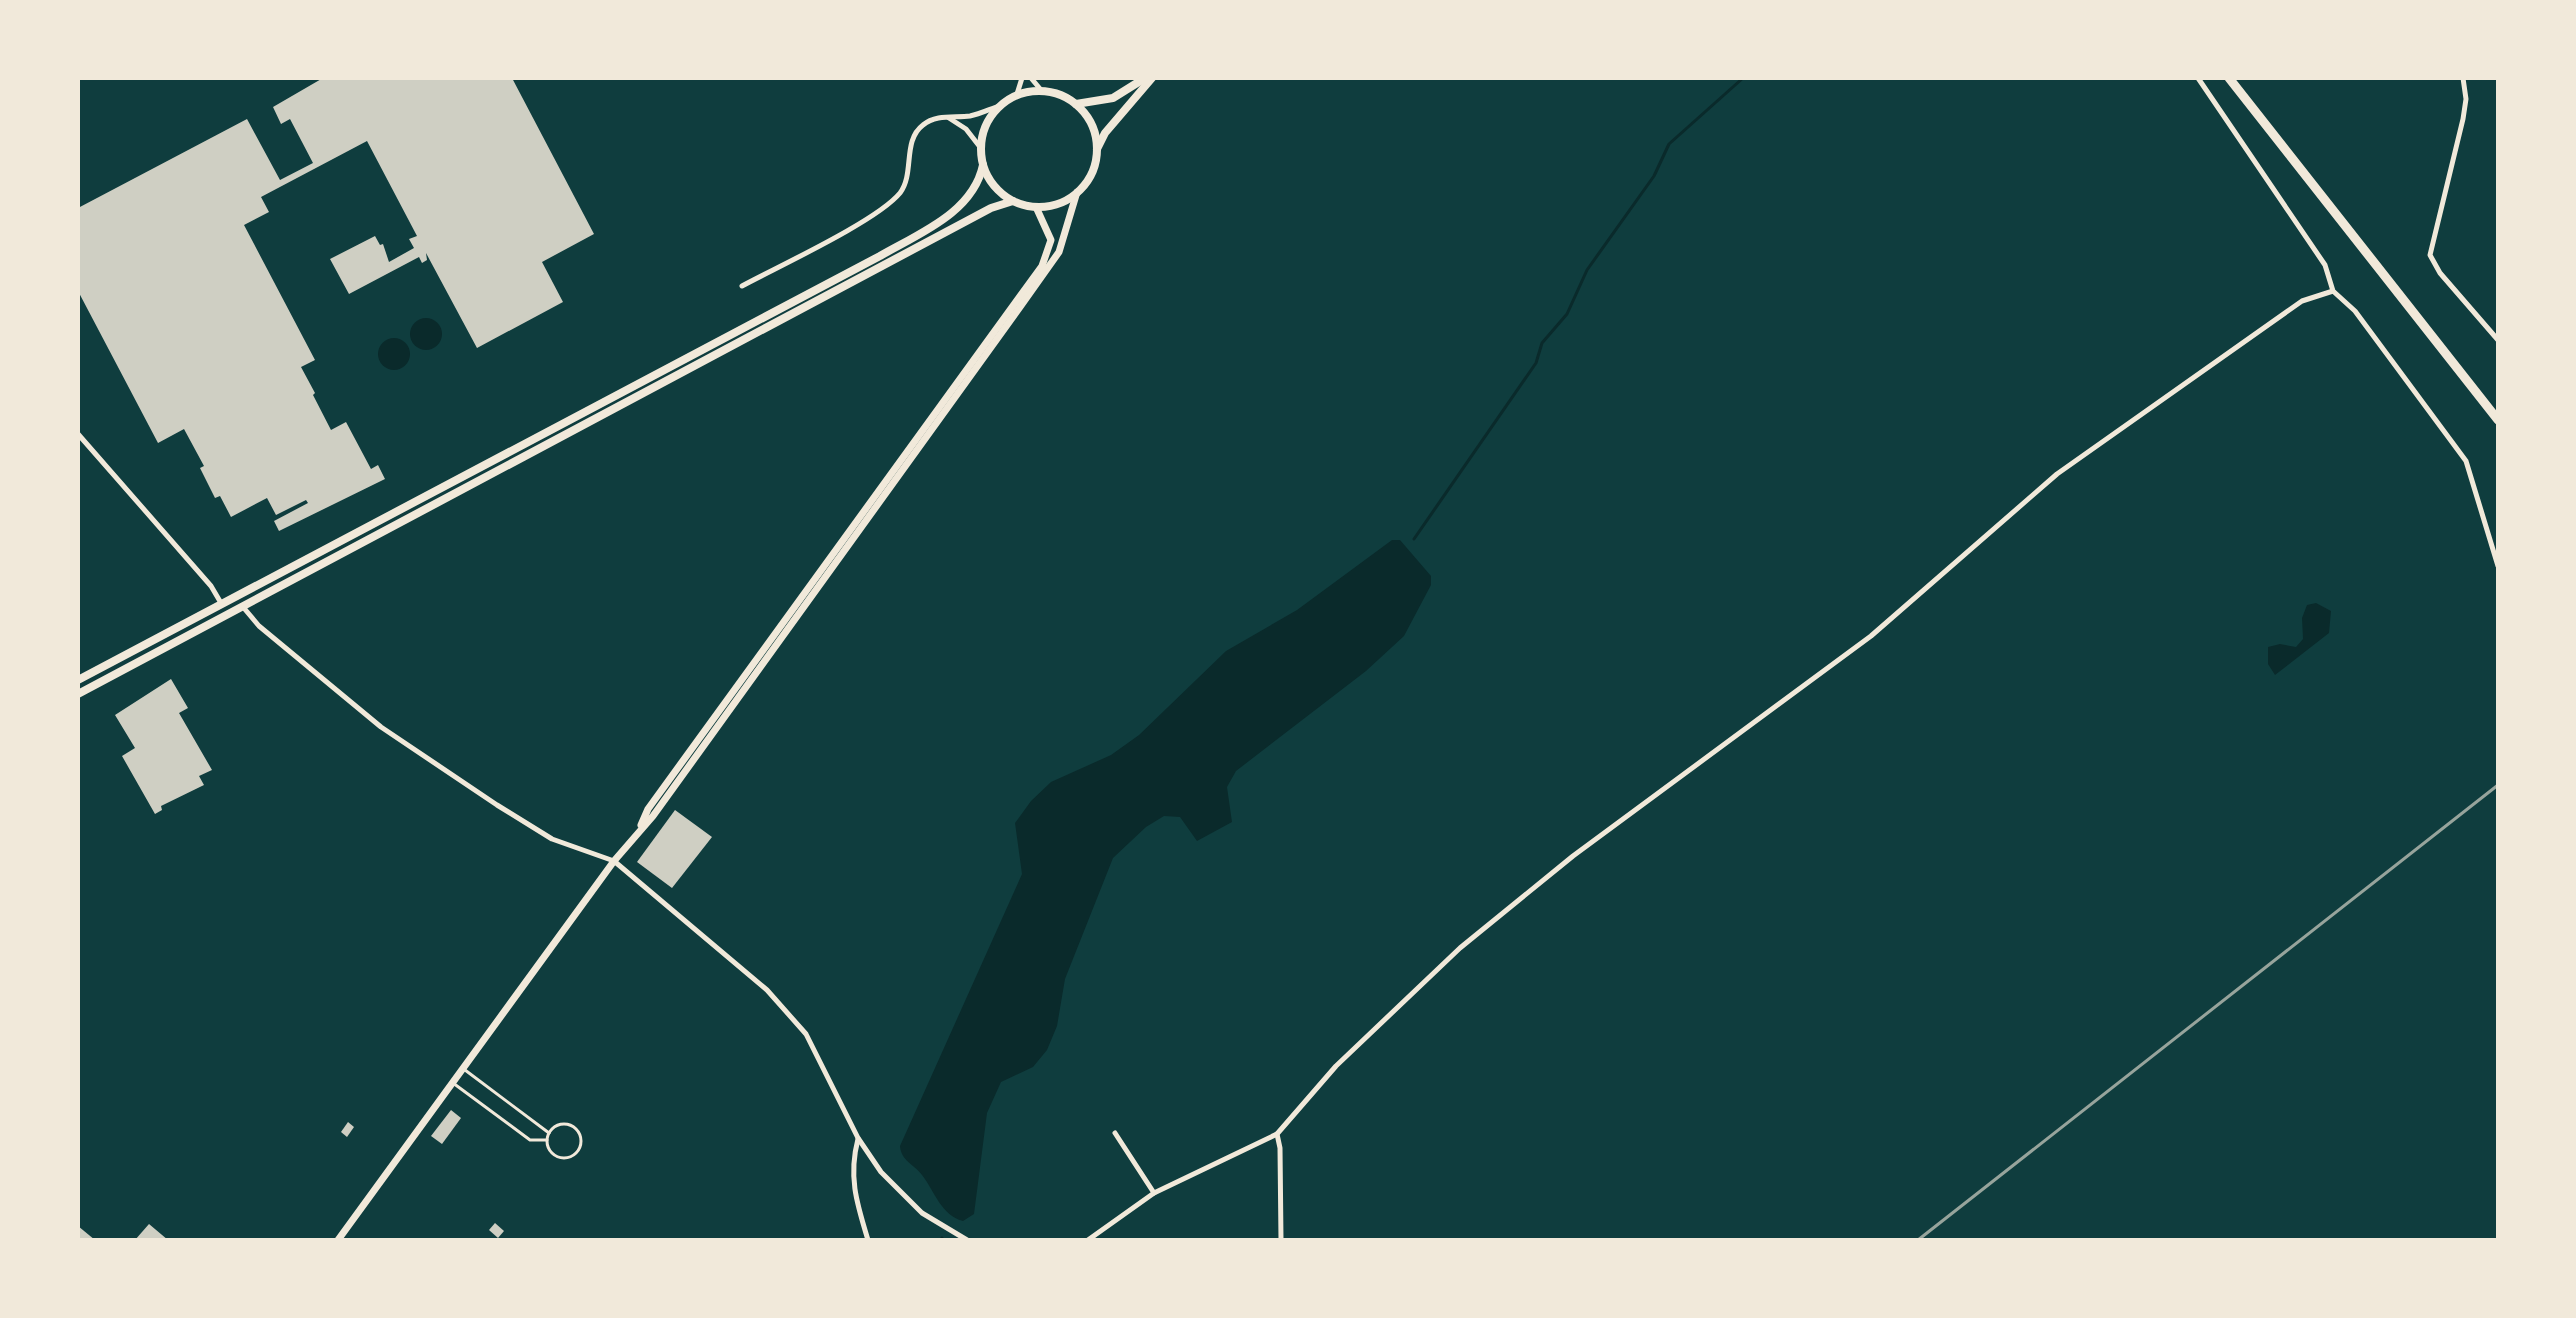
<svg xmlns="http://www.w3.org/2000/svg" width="2576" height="1318" font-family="'Fira Sans Condensed',sans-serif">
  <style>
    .water { fill: #0a2a2b }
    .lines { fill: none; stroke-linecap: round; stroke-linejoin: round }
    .stream { stroke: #0a2a2b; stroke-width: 3 }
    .building { fill: #cfcfc3 }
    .service { stroke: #f1e9da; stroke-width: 3 }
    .minor { stroke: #f1e9da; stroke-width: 5 }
    .tertiary { stroke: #f1e9da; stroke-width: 7 }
    .primary { stroke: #f1e9da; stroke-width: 8 }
    .trunk { stroke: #f1e9da; stroke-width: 9 }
    .rail { stroke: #97a49c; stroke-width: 3 }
  </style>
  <rect width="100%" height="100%" fill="#0f3d3e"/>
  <g class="water">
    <circle cx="426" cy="334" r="16"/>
    <circle cx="394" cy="354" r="16"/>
    <path d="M 1392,540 L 1400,540 L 1431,576 L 1431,585 L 1404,636 L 1366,671 L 1236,771 L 1227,787 L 1232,822 L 1197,841 L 1180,817 L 1164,816 L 1146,827 L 1113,858 L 1065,979 L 1057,1026 L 1047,1050 L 1033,1067 L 1001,1082 L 987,1113 L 974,1214 L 963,1221 C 941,1215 935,1192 922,1175 C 914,1164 901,1161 900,1146 L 1022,874 L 1015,823 L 1031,801 L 1051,782 L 1111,755 L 1139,735 L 1226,651 L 1297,610 Z"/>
    <polygon points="2316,603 2331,611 2329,633 2275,675 2268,664 2268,647 2280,644 2296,647 2303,639 2302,618 2307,605"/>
  </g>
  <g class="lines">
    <g class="stream">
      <polyline points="1414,539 1536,363 1542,343 1567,314 1587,270 1654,176 1669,144 1743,78"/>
      <polyline points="941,1240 942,1238"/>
    </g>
  </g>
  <g class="building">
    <polygon points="323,78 512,78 594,234 542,262 563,302 477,348 426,253 427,260 422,263 419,257 349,294 330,259 375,236 380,245 383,244 389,262 414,248 409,239 417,236 367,141 261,197 269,212 244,225 315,360 301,367 315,393 313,395 331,430 346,422 371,469 378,465 385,479 279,531 274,521 308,503 306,500 276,515 267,498 231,517 220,496 215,498 200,468 204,466 184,429 158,443 78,291 78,208 247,119 280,180 313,163 290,119 281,124 273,107"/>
    <polygon points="171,679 188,708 179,713 212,770 199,776 204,785 161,806 162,810 155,814 122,756 135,748 115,715"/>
    <polygon points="675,810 712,837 672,888 637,862"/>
    <polygon points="451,1110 461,1118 442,1144 431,1136"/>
    <polygon points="348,1122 354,1127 347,1137 341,1132"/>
    <polygon points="495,1223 504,1231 498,1238 489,1230"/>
    <polygon points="149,1224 168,1240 135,1240"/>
    <polygon points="78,1226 95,1240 78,1240"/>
  </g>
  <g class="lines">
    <g class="service">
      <polyline points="465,1070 549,1133"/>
      <polyline points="453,1083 530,1140 547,1140"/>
      <circle cx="564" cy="1141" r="17"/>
    </g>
    <g class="minor">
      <polyline points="1031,78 1041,90"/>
      <polyline points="2198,78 2325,265 2333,291 2355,311 2466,461 2498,566"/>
      <polyline points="2463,78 2466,99 2463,119 2430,255 2440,273 2498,340"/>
      <polyline points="1017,94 1022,78"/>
      <polyline points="949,118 966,129 980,147"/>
      <path d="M 742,286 C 779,266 877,221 900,193 C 915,173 902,141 923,125 C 936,114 954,118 970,116 C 980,114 990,109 999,106"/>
      <polyline points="78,434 211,586 221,603"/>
      <polyline points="243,607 259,626 381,727 497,805 552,839 614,861 767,990 806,1034 858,1138 881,1172 922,1213 967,1240"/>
      <polyline points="1115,1133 1154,1193"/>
      <polyline points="1277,1134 1280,1148 1281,1240"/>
      <path d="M 858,1139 C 848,1177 857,1204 868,1240"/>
      <polyline points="1088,1240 1154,1193 1277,1134 1336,1066 1460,948 1573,856 1871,636 2057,474 2302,301 2333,291"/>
    </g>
    <g class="tertiary">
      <polyline points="641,825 648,809 1042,266 1051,240 1036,207"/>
      <polyline points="338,1240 614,861 653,816 1020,307 1059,252 1077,192"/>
    </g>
    <g class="primary">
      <circle cx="1039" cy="149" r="58"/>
      <polyline points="1076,104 1113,98 1145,78"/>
      <polyline points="1097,149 1105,133 1152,78"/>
      <path d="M 78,680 L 880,256 C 918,234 973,213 983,165"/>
      <polyline points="78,694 991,208 1013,201"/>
    </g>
    <polyline class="trunk" points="2229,78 2498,420"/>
    <polyline class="rail" points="1918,1240 2498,785"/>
  </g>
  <rect width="2576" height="1318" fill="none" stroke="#f1e9da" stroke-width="160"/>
</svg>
